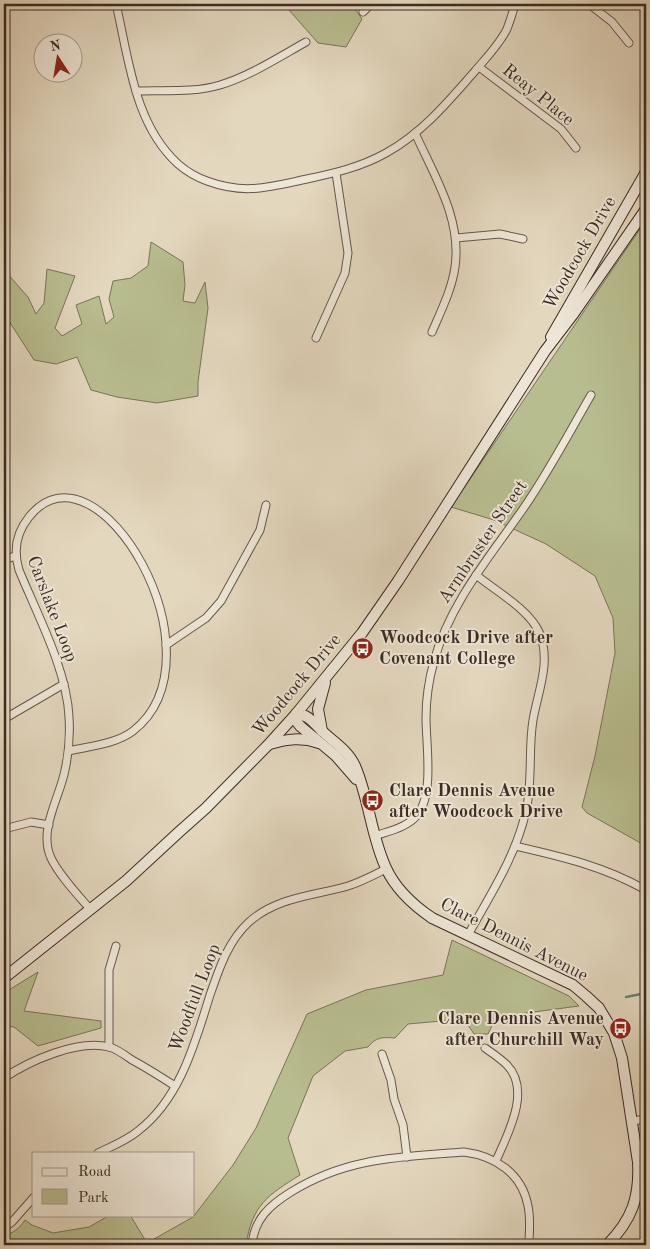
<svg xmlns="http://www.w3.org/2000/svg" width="650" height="1249" font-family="'Old Standard TT',serif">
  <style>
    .green { fill: #b8bd8f; stroke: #7a7459 }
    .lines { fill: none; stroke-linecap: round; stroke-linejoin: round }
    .stream { stroke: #71817a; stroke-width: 2.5 }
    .street-casing { stroke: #66574a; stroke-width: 9 }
    .secondary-casing { stroke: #3c2c23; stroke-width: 12 }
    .street { stroke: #ede5d5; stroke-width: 7 }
    .secondary { stroke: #ede5d5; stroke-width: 10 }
    .labels { text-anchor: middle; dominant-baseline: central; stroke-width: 4; stroke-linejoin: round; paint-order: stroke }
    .street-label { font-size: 18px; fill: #3c2c23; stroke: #ede5d5 }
    .poi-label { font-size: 18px; font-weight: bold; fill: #3c2c23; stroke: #ede5d5; text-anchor: start }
  </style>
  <rect width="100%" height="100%" fill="#e3d7be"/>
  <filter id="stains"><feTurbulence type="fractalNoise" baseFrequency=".004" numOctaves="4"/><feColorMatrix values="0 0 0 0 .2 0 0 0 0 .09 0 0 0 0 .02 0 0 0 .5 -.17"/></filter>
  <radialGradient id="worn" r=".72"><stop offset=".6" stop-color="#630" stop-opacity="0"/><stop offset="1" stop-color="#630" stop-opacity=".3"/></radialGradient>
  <g class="green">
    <polygon points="286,4 341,4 353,6 362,19 346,47 318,43 289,10"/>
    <polygon points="646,220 646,846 587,813 582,807 595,756 615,653 613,618 595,576 546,544 494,520 451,507"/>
    <polygon points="151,242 183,262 185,285 183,301 195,303 205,282 208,308 198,382 198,396 157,403 117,397 91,390 77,357 56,364 34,360 7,318 4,308 4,273 6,272 28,297 36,314 44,303 47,269 75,276 55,328 62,336 82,324 76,305 99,296 106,324 114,317 109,299 113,281 131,278 148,266"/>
    <path d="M 452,940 L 569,996 L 579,1006 L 496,1017 L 488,1034 L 474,1034 L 464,1019 L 408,1024 L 395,1038 C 382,1037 376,1037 368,1047 L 345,1051 L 313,1076 L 288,1138 L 300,1175 C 268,1195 252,1205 246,1245 L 4,1245 L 4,1236 C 13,1233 20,1228 25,1220 L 32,1225 L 53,1233 L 89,1227 L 110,1215 L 130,1215 L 147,1243 L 193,1217 L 233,1165 L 256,1128 L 307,1014 L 366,990 L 443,975 Z"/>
    <polygon points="38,972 24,1011 101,1021 101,1028 38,1046 14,1027 4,1026 4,993"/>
  </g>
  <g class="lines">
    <polyline class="stream" points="626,997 646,993"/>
    <defs>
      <g id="street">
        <path d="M 116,4 C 129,59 134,124 178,164 C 186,171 196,177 207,181 C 245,195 269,187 307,179 C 335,173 361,167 386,153 C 422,133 448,102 475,71 C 486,58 499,45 507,29 C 510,21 513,12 515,4"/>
        <polyline points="589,4 612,22 629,43"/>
        <polyline points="363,12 371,4"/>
        <polyline points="479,67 561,129 576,148"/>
        <path d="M 136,91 C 164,90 194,93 220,85 C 250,76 279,57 306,42"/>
        <path d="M 415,133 C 434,175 462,219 455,267 C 452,289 441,311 432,332"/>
        <polyline points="456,238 500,234 523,239"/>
        <polyline points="316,338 345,273 348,253 336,173"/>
        <polyline points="4,560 15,556"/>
        <polyline points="166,645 206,618 221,601 260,530 266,505"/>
        <polyline points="4,719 64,684"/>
        <path d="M 69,751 C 90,746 116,744 133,731 C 228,657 97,431 29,517 C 16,533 13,550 19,570 C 37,614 67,670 69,717 C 70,734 69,752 65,770 C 60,797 38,830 51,858 C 59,875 77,894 90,909"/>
        <polyline points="4,829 31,822 49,825"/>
        <path d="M 375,836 C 389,831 409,827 418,814 C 434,793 426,744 426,718 C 426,699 429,679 434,661 C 450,603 489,558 523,509 C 548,473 569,433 591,395"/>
        <path d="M 515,846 C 563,857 603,866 646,890"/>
        <path d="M 468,935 C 490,895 516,856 526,811 C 533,781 528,750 533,720 C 538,691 551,663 540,634 C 530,610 496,591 476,575"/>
        <polyline points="109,1047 109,970 116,946"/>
        <path d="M 485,1048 C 492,1053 501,1059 507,1065 C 532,1091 507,1135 496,1161"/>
        <polyline points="382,1054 391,1080 394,1099 403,1125 407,1157"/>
        <path d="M 4,1078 C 29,1061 78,1039 109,1047 C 117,1049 125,1055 132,1060 C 147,1068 161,1077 175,1086"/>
        <polyline points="632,1121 646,1119"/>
        <path d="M 98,1153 C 112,1146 126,1141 138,1131 C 180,1099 195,1043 210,995 C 219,969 228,941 249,922 C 277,897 313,896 348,886 C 361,882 374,875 386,869"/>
        <polyline points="4,1228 12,1222 34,1197"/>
        <path d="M 252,1245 C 254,1219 270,1205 291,1192 C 347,1157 401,1157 464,1152 C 495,1156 522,1173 528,1206 C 531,1219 529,1232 529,1245"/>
      </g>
      <g id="secondary">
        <polyline points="551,337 646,172"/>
        <path d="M 296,714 C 308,714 313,722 321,730 C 332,741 348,750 355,766 C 369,798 371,836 386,868 C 396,890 413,905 432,918 L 573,985 L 586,996 L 599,1008 L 614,1033 L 622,1058 L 638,1162 C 640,1197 632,1220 607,1245"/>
        <polyline points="296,714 297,722 300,726 336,756 356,779"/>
        <polyline points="322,731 318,709 325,683"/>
        <path d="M 270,744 C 287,739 302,737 319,743"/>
        <polyline points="4,978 126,881 179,832 206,808 268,745 296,714 362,633 398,581 545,351 574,313 646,209"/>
      </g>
    </defs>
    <use href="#street" class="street-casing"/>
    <use href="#secondary" class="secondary-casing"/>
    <use href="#street" class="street"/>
    <use href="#secondary" class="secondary"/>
  </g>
  <defs>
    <symbol id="bus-disc" viewBox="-11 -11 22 22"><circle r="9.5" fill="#8f2418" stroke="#ede5d5"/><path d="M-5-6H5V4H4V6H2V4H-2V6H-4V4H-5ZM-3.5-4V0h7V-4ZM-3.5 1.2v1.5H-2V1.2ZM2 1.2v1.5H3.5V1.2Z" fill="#fff"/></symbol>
  </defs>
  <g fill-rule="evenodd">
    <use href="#bus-disc" x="350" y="636" width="25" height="25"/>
    <use href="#bus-disc" x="360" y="788" width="25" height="25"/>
    <use href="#bus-disc" x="608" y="1016" width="25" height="25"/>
  </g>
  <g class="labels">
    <g class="street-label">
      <text transform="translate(538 95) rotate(39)">Reay Place</text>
      <text transform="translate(580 253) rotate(-60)">Woodcock Drive</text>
      <text transform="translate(483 542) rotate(-56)">Armbruster Street</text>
      <text transform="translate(52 609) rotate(69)">Carslake Loop</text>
      <text transform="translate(297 685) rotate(-50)">Woodcock Drive</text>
      <text transform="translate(514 940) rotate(27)">Clare Dennis Avenue</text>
      <text transform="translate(195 998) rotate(-69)">Woodfull Loop</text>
    </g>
    <g class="poi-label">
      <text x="379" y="638">Woodcock Drive after<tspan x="379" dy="21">Covenant College</tspan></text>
      <text x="389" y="791">Clare Dennis Avenue<tspan x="389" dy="21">after Woodcock Drive</tspan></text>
      <text x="604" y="1019" text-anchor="end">Clare Dennis Avenue<tspan x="604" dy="21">after Churchill Way</tspan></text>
    </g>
  </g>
  <rect width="650" height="1249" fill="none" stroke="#e3d7be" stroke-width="20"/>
  <rect x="5" y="5" width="640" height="1239" fill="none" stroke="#3c2c23" stroke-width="2.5"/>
  <rect x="10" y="10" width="630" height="1229" fill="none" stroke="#3c2c23"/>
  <rect x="32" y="1152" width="162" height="65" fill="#ede5d5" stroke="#a69b8e"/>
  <rect x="42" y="1168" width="25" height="8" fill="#ede5d5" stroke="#a69b8e"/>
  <text x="78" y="1176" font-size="15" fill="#3c2c23">Road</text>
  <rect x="42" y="1189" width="25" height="15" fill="#b8bd8f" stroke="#a69b8e"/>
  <text x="78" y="1202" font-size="15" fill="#3c2c23">Park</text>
  <g transform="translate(58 58) rotate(348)"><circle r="24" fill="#ede5d5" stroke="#a69b8e"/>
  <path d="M0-4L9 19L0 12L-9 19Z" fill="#8f2418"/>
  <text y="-8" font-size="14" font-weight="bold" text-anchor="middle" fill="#3c2c23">N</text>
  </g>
  <rect width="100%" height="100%" filter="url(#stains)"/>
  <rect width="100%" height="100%" fill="url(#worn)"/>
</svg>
